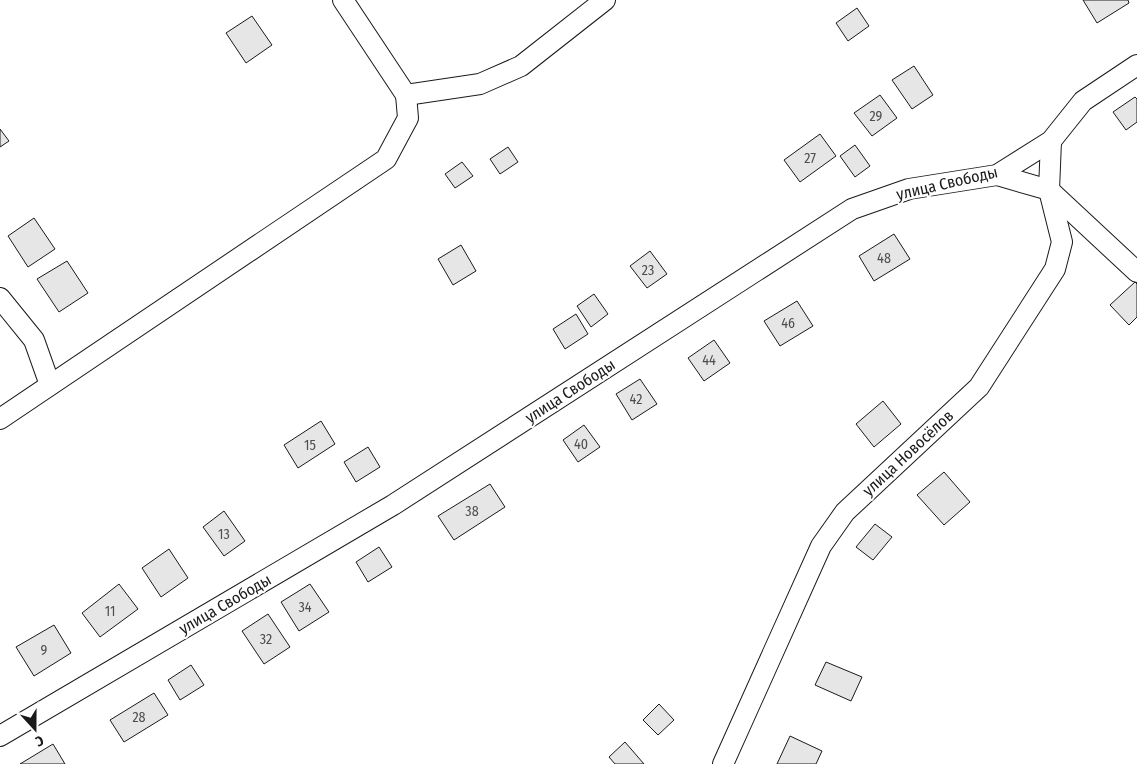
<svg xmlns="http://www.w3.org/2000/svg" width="1137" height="764" font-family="'Fira Sans Condensed',sans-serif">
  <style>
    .building { fill: #e6e6e6; stroke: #1a1a1a }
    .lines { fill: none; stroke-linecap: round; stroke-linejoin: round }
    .street-casing { stroke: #1a1a1a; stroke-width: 22 }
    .street { stroke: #fff; stroke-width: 20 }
    .labels { text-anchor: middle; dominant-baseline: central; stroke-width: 4; stroke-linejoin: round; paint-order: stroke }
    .number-label { font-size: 14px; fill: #4d4d4d }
    .street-label { font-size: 16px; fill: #1a1a1a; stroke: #fff }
  </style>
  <rect width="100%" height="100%" fill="#fff"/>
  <g class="building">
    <polygon points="1083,0 1128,0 1129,3 1097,23"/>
    <polygon points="857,8 869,26 848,41 836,23"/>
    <polygon points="252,16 272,45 246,63 226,33"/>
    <polygon points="914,66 933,95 912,109 892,80"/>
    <polygon points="880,95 897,118 872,136 854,113"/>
    <polygon points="1135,97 1137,99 1137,122 1126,130 1113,112"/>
    <polygon points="0,129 9,141 0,147"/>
    <polygon points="820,134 836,156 800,182 784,160"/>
    <polygon points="855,145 870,166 855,177 840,156"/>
    <polygon points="508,147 518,162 500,174 490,159"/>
    <polygon points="462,162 473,176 455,188 445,174"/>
    <polygon points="34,218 55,249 28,267 8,236"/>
    <polygon points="894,234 910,259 874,281 859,256"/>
    <polygon points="461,245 476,271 453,285 438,259"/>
    <polygon points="650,251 667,274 647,288 630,266"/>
    <polygon points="67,261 88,293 59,312 37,279"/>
    <polygon points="1135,282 1137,284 1137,317 1129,325 1110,305"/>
    <polygon points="594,294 608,314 591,327 577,306"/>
    <polygon points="797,301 813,326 780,346 764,321"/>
    <polygon points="576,314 588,334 565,349 553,329"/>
    <polygon points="714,340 730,363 704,381 688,358"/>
    <polygon points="640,379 657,404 632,420 616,394"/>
    <polygon points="883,401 901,424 874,447 856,424"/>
    <polygon points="321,421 335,444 298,468 284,445"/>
    <polygon points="584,425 600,447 578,462 563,440"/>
    <polygon points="368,447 380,467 356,482 344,462"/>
    <polygon points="944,472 970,502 944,525 917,495"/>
    <polygon points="490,484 505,507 454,540 438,516"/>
    <polygon points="224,511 245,541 224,556 203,527"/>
    <polygon points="875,524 892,537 873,560 856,547"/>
    <polygon points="379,547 392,567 368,582 356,562"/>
    <polygon points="169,549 188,578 161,597 142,568"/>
    <polygon points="119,584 138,609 100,637 82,613"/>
    <polygon points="310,584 329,612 299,631 281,602"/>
    <polygon points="268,614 290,647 264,664 242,631"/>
    <polygon points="54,625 71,653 34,676 16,647"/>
    <polygon points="826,662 862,677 851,701 815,685"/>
    <polygon points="191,665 204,685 180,700 168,680"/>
    <polygon points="154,693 168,715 124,742 110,720"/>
    <polygon points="659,704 674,720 658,735 643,720"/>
    <polygon points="790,736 822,751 816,764 777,764"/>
    <polygon points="625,742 644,764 615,764 609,757"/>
    <polygon points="53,744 65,764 20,764"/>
  </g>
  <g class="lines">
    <defs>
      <g id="street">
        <polyline points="343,0 406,95"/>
        <polyline points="406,95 480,84 521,66 605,0"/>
        <polyline points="997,175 1049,190 1137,272"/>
        <polyline points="0,298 34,340 50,385"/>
        <polyline points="0,419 386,159 408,118 406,95"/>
        <polyline points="0,736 393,505 852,209 909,189 997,175 1051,141 1083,101 1137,65"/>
        <polyline points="723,764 821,546 845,512 979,387 1055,269 1062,242 1049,190 1051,141"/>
      </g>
    </defs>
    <use href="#street" class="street-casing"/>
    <use href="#street" class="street"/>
  </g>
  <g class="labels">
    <g class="number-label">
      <text x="876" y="116">29</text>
      <text x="810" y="158">27</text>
      <text x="884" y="258">48</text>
      <text x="648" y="270">23</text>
      <text x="788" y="323">46</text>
      <text x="709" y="360">44</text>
      <text x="636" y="399">42</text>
      <text x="581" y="444">40</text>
      <text x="310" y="445">15</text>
      <text x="472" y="511">38</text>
      <text x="224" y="534">13</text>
      <text x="305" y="607">34</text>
      <text x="110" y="611">11</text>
      <text x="266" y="639">32</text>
      <text x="44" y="650">9</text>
      <text x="139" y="717">28</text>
    </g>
    <g class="street-label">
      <text transform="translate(947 183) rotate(-13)">улица Свободы</text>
      <text transform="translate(570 391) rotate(-33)">улица Свободы</text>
      <text transform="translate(908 453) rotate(-43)">улица Новосёлов</text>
      <text transform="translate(225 604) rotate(-30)">улица Свободы</text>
    </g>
  </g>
  <g transform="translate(35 729) rotate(159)" stroke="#ffffff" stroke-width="4" paint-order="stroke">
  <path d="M0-4L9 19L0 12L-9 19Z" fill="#1a1a1a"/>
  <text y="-8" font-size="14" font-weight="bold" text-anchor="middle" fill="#1a1a1a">С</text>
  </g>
</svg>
